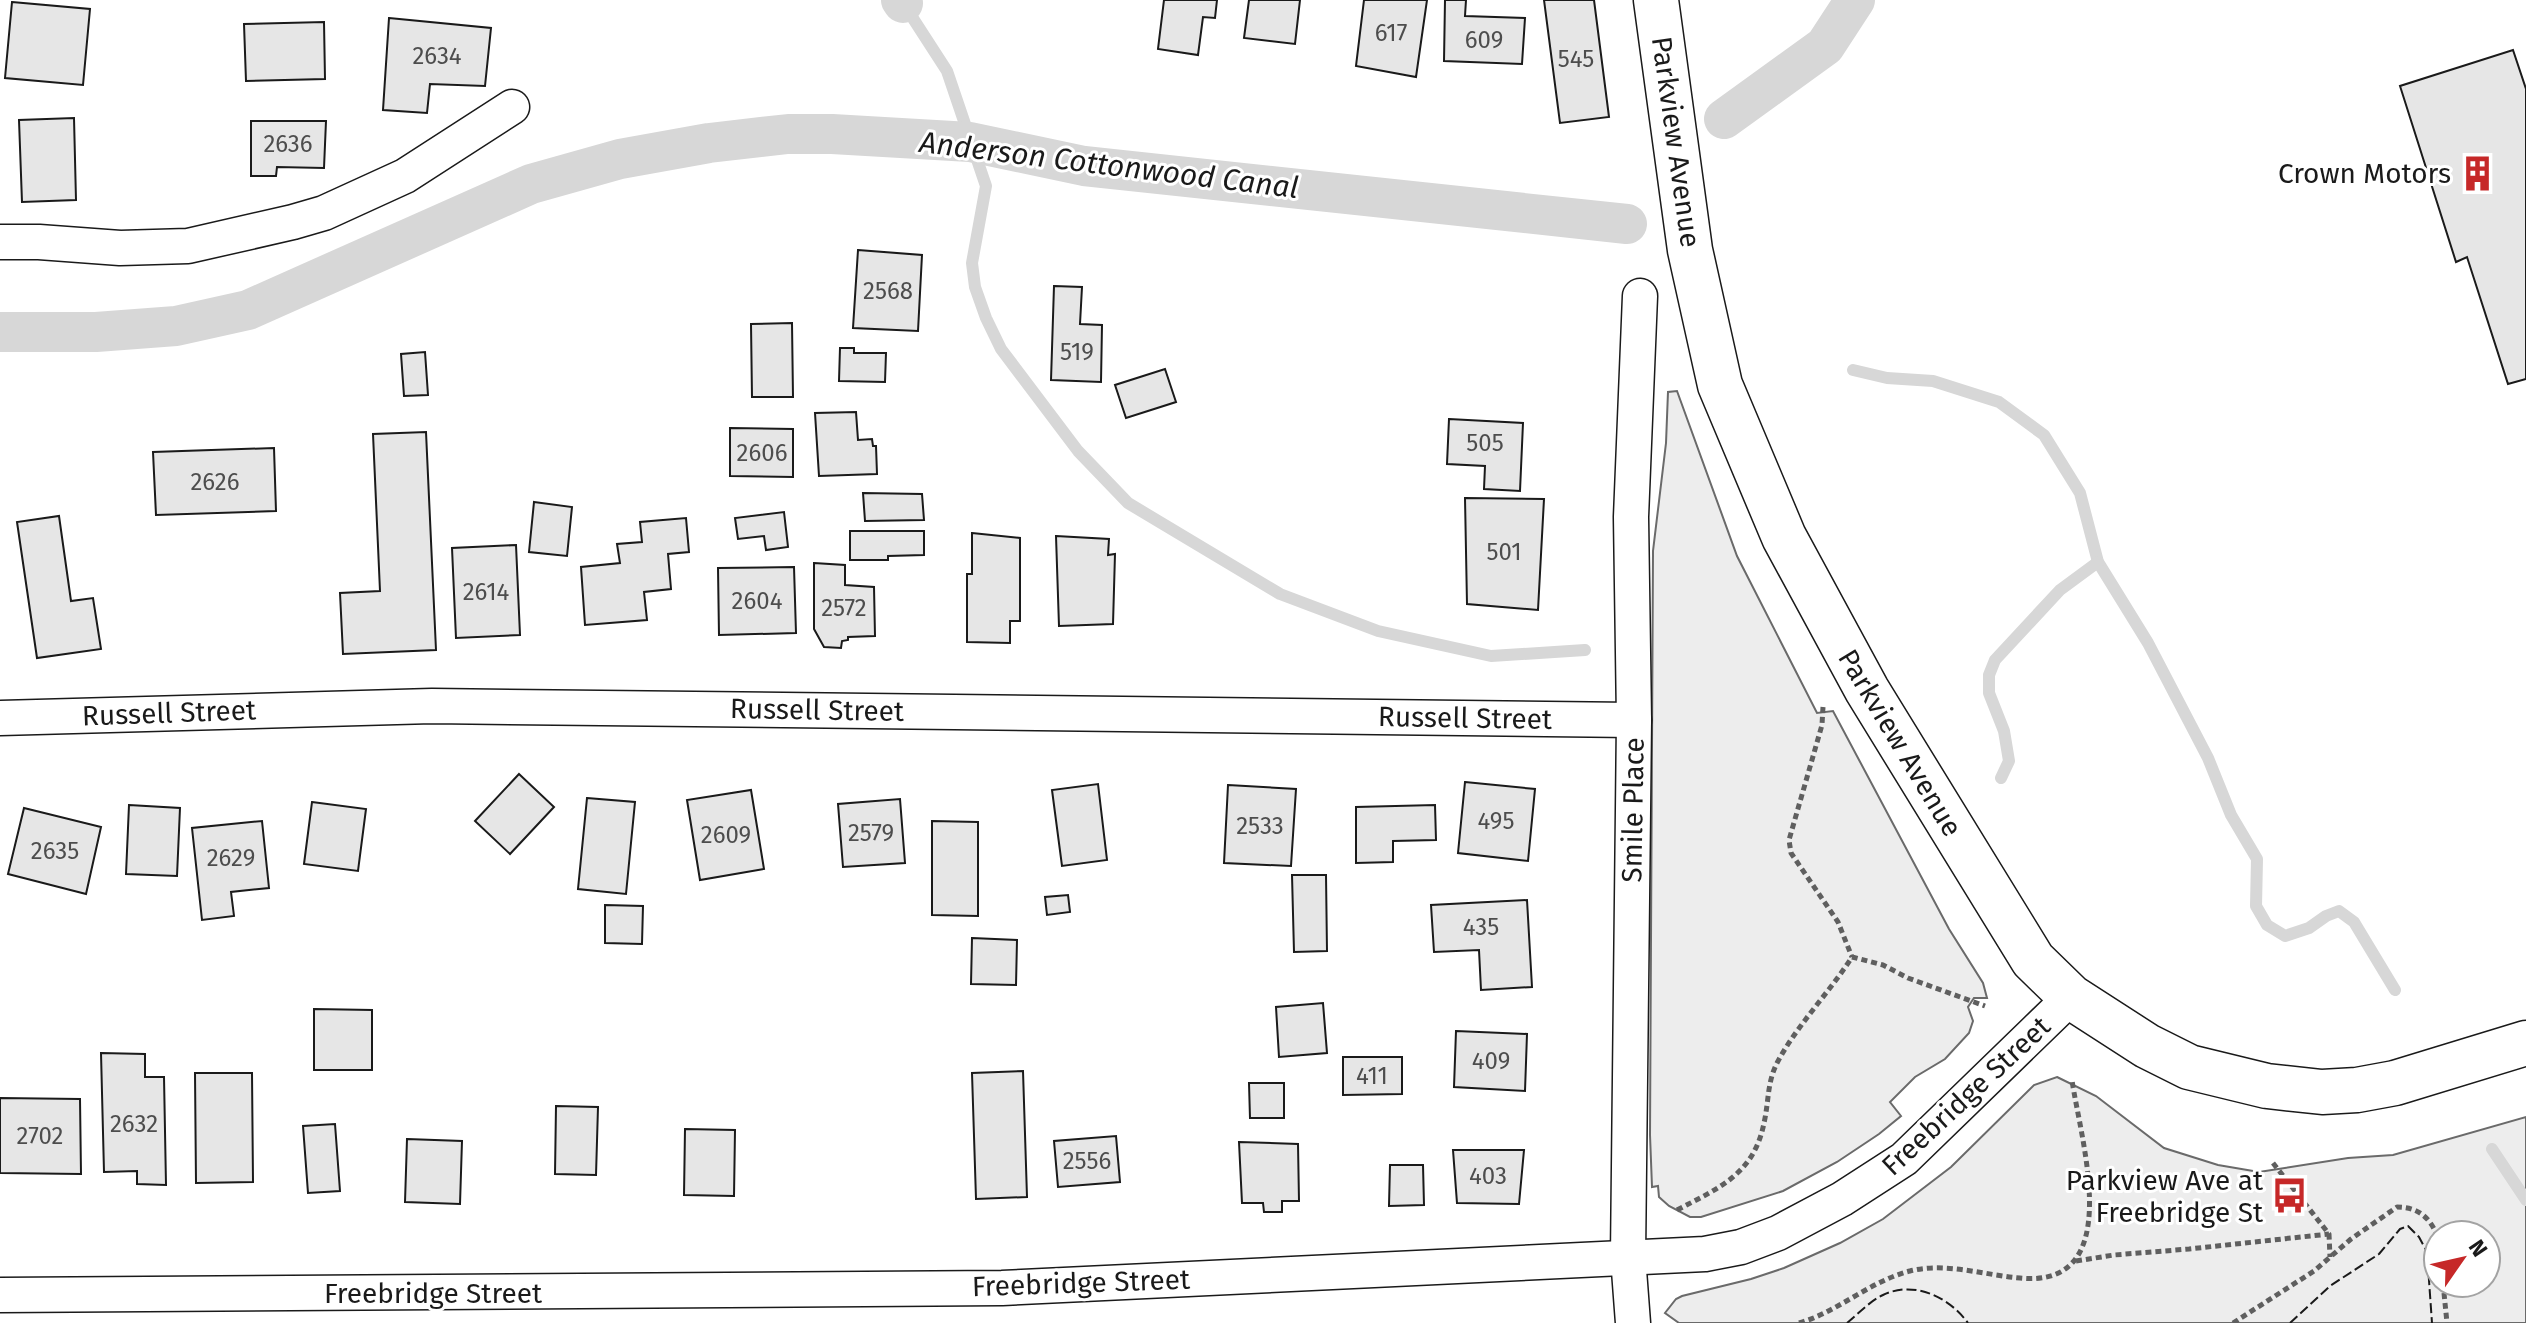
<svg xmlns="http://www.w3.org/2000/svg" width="2526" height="1323" font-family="'Fira Sans',sans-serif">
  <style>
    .built { fill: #ededed; stroke: #6a6a6a; stroke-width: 2; fill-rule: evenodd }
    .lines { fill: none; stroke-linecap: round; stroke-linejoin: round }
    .stream { stroke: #d7d7d7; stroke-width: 12 }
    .canal { stroke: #d7d7d7; stroke-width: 40 }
    .building { fill: #e6e6e6; stroke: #1a1a1a; stroke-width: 2 }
    .minor-casing { stroke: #1a1a1a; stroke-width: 37 }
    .secondary-casing { stroke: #1a1a1a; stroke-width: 47 }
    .path { stroke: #5f5f5f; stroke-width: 5; stroke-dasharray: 6 4; stroke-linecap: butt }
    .minor { stroke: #fff; stroke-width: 34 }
    .secondary { stroke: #fff; stroke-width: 44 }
    .fence { stroke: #1a1a1a; stroke-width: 2; stroke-dasharray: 10 4; stroke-linecap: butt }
    .labels { text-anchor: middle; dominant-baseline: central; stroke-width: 6; stroke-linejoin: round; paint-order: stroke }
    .number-label { font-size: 24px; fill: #4d4d4d }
    .street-label { font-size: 28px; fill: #1a1a1a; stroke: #fff }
    .poi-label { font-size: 28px; fill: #1a1a1a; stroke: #fff; text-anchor: end }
    .water-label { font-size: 30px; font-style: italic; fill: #1a1a1a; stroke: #fff }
  </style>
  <rect width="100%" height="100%" fill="#fff"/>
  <g class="built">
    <polygon points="1677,391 1737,556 1817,713 1833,711 1949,929 1983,983 1987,998 1974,998 1968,1007 1973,1021 1969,1033 1945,1059 1915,1077 1890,1102 1901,1116 1879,1134 1837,1162 1783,1191 1701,1217 1690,1217 1669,1206 1659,1197 1658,1186 1652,1187 1650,1135 1653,551 1666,443 1668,392"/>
    <path d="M 2057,1077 L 2096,1096 L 2164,1148 L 2218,1165 L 2259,1172 L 2348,1158 L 2393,1155 L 2526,1117 L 2526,1323 L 1679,1323 L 1665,1313 L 1676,1299 L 1682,1296 L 1751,1279 L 1784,1268 L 1840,1243 L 1883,1219 L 1951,1167 L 2034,1085 ZM 2486,1235 L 2486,1283 L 2438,1283 L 2438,1235 Z"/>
  </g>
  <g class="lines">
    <g class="stream">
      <polyline points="903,3 947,71 986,186 972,263 975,287 986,318 1001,349 1078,451 1128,503 1280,594 1378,631 1491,656 1585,650"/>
      <polyline points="1853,370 1887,378 1933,381 1999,402 2044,435 2080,493 2098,562 2148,643 2208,758 2231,815 2257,859 2256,906 2267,925 2285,936 2309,928 2326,916 2339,911 2354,922 2395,990"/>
      <polyline points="2001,778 2009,761 2004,731 1989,693 1989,675 1995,660 2060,590 2098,562"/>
      <polyline points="2492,1149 2526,1200"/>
    </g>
    <g class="canal">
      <polyline points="901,0 903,3"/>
      <polyline points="1724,119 1825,46 1855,0"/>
      <polyline points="0,332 96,332 176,326 248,310 531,184 620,159 709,143 788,134 832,134 970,142 1084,166 1627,224"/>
    </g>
  </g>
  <g class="building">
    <polygon points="1164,0 1217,0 1215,18 1203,17 1198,55 1158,49"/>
    <polygon points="1249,0 1300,0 1295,44 1244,38"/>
    <polygon points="1364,0 1427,0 1416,77 1356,66"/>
    <polygon points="1445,0 1466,0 1465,16 1525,18 1522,64 1444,61"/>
    <polygon points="1544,0 1594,0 1609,117 1560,123"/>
    <polygon points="12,2 90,9 83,85 5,78"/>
    <polygon points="389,18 491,28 485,86 430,84 427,113 383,110"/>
    <polygon points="324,22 325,79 246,81 244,24"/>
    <polygon points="2513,50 2526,89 2526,379 2508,384 2467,257 2456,262 2400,86"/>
    <polygon points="74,118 76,200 22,202 19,120"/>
    <polygon points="251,121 326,121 324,168 277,167 276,176 251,176"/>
    <polygon points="858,250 922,255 918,331 853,328"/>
    <polygon points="1054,286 1082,287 1080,324 1102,325 1101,382 1051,380"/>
    <polygon points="792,323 793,397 752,397 751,324"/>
    <polygon points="840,348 854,348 854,353 886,353 885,382 839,381"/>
    <polygon points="425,352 428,395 404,396 401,354"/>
    <polygon points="1165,369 1176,402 1126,418 1115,385"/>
    <polygon points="856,412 858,440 872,439 873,446 876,446 877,474 819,476 815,413"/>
    <polygon points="1449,419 1523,423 1520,491 1484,489 1485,466 1447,464"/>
    <polygon points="730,428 793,429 793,477 730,476"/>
    <polygon points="426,432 436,650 343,654 340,593 380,591 373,434"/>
    <polygon points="274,448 276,511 156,515 153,452"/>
    <polygon points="863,493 922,494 924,520 865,521"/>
    <polygon points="1465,498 1544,499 1538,610 1467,604"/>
    <polygon points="534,502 572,507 567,556 529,552"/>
    <polygon points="784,512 788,547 766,550 764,536 738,539 735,518"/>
    <polygon points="59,516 71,601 93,598 101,649 37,658 17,522"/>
    <polygon points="686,518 689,552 668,554 671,589 644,592 647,620 585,625 581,567 620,563 617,544 642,542 640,522"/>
    <polygon points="850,531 924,531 924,555 888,556 888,560 850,560"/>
    <polygon points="972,533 1020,538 1020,621 1010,621 1010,643 967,642 967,574 972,574"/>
    <polygon points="1056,536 1109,539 1108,555 1115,554 1113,624 1059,626"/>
    <polygon points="516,545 520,635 456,638 452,548"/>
    <polygon points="814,563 845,565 845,585 874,587 875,636 848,637 848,640 842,641 841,648 824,647 814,629"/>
    <polygon points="794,567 796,633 719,635 718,568"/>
    <polygon points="519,774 554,807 510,854 475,821"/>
    <polygon points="1465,782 1535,789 1528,861 1458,853"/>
    <polygon points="1098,784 1107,860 1062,866 1052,790"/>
    <polygon points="1228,785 1296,789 1291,866 1224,863"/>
    <polygon points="751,790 764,869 700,880 687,800"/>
    <polygon points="587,798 635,802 626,894 578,889"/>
    <polygon points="900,799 905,863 843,867 838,804"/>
    <polygon points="312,802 366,809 358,871 304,864"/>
    <polygon points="129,805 180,808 177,876 126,874"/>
    <polygon points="1435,805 1436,840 1393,841 1393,862 1356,863 1356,807"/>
    <polygon points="24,808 101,827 86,894 8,874"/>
    <polygon points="262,821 269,888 231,892 234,916 202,920 192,828"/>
    <polygon points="932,821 978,822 978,916 932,915"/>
    <polygon points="1292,875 1326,875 1327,951 1294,952"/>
    <polygon points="1068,895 1070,912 1047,915 1045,897"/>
    <polygon points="1527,900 1532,987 1481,990 1479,950 1434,952 1431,905"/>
    <polygon points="605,905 643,906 642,944 605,943"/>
    <polygon points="972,938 1017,940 1016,985 971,984"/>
    <polygon points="1323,1003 1327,1053 1279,1057 1276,1007"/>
    <polygon points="314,1009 372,1010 372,1070 314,1070"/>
    <polygon points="1456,1031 1527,1034 1525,1091 1454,1087"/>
    <polygon points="101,1053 145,1054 145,1077 164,1077 166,1185 137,1184 137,1171 104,1172"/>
    <polygon points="1343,1057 1402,1057 1402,1094 1343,1095"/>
    <polygon points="1023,1071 1027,1197 976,1199 972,1073"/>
    <polygon points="195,1073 252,1073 253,1182 196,1183"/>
    <polygon points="1249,1083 1284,1083 1284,1118 1250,1118"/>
    <polygon points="0,1098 80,1099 81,1174 0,1173"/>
    <polygon points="556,1106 598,1107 596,1175 555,1174"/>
    <polygon points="335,1124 340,1191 308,1193 303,1126"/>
    <polygon points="685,1129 735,1130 734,1196 684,1195"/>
    <polygon points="1116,1136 1120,1182 1058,1187 1054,1141"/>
    <polygon points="407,1139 462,1141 460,1204 405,1202"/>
    <polygon points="1239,1142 1298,1144 1299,1201 1282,1201 1282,1212 1264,1212 1263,1203 1242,1203"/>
    <polygon points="1453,1150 1524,1150 1519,1204 1457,1203"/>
    <polygon points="1390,1165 1423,1165 1424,1205 1389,1206"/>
  </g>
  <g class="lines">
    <defs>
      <g id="minor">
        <polyline points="0,242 39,242 120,248 188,246 293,222 324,213 405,176 512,107"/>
        <polyline points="0,718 432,706 1634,720"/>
        <polyline points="0,1295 1002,1288 1705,1254 1741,1247 1778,1233 1842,1199 1904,1159 2071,997"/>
        <polyline points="1633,1323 1628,1257 1634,720 1631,517 1640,296"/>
      </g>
      <polyline id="secondary" points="1656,0 1690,250 1720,385 1784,537 1867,690 2033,960 2071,997 2147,1046 2189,1067 2267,1086 2322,1092 2357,1090 2395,1083 2526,1043"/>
    </defs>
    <use href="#minor" class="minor-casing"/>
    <use href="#secondary" class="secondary-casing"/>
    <g class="path">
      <polyline points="1823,707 1822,725 1789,840 1791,853 1838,922 1852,957"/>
      <polyline points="2273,1163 2329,1234 2330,1257"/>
      <path d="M 1677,1210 C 1719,1188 1754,1174 1764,1123 C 1769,1101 1767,1083 1777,1063 C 1797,1025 1829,993 1852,957 L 1883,965 L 1908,978 L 1985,1006"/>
      <polyline points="2076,1261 2114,1255 2189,1249 2329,1234"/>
      <polyline points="2443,1283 2447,1323"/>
      <path d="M 1799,1323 C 1838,1312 1870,1281 1910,1271 C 1945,1262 1984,1275 2020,1278 C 2128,1289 2080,1138 2072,1080"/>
      <path d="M 2233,1323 L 2314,1271 L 2351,1239 L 2397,1207 C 2419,1207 2430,1218 2438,1237"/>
    </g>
    <use href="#minor" class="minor"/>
    <use href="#secondary" class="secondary"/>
    <g class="fence">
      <path d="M 1847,1323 C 1858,1314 1870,1301 1883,1295 C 1914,1280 1949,1297 1968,1323"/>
      <polyline points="2290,1323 2330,1286 2379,1254 2400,1229 2408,1226 2419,1237 2427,1252 2432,1323"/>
    </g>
  </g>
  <defs>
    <symbol id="building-bare" viewBox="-9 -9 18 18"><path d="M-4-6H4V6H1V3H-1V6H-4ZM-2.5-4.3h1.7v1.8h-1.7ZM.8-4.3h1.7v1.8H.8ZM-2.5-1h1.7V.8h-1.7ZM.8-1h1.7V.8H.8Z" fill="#c62828" stroke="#fff" stroke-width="2.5" paint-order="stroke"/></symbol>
    <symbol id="bus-bare" viewBox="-9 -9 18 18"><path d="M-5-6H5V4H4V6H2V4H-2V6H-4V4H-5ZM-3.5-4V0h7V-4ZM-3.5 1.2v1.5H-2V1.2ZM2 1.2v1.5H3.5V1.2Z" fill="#c62828" stroke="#fff" stroke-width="2.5" paint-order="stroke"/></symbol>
  </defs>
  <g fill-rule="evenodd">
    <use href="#building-bare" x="2452" y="148" width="51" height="51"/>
    <use href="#bus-bare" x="2264" y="1170" width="51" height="51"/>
  </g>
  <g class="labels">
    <g class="number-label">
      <text x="1391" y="33">617</text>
      <text x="1484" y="40">609</text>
      <text x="437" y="56">2634</text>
      <text x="1576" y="59">545</text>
      <text x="288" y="144">2636</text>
      <text x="888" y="291">2568</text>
      <text x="1077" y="352">519</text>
      <text x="1485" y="443">505</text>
      <text x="762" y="453">2606</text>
      <text x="215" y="482">2626</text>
      <text x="1504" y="552">501</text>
      <text x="486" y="592">2614</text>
      <text x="757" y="601">2604</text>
      <text x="844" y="608">2572</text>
      <text x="1496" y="821">495</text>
      <text x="1260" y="826">2533</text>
      <text x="871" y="833">2579</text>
      <text x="726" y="835">2609</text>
      <text x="55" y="851">2635</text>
      <text x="231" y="858">2629</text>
      <text x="1481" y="927">435</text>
      <text x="1491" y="1061">409</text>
      <text x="1372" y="1076">411</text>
      <text x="134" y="1124">2632</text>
      <text x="40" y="1136">2702</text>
      <text x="1087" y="1161">2556</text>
      <text x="1488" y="1176">403</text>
    </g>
    <g class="street-label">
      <text transform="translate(1676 142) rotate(82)">Parkview Avenue</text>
      <text transform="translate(817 710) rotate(1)">Russell Street</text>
      <text transform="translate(169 713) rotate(-2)">Russell Street</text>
      <text transform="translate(1465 718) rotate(1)">Russell Street</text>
      <text transform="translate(1900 743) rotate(59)">Parkview Avenue</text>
      <text transform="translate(1633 810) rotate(-89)">Smile Place</text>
      <text transform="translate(1966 1096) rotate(-43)">Freebridge Street</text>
      <text transform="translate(1081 1283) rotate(-2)">Freebridge Street</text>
      <text x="433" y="1293">Freebridge Street</text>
    </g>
    <g class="poi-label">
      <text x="2451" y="173">Crown Motors</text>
      <text x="2263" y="1180">Parkview Ave at<tspan x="2263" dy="32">Freebridge St</tspan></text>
    </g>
    <g class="water-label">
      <text transform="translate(1109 165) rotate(7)">Anderson Cottonwood Canal</text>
    </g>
  </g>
  <g transform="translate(2462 1259) rotate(56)"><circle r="38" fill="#ffffff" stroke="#a3a3a3" stroke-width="2"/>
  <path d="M0-6L14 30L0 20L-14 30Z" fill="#c62828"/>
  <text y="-12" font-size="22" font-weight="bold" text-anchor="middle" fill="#1a1a1a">N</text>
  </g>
</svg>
